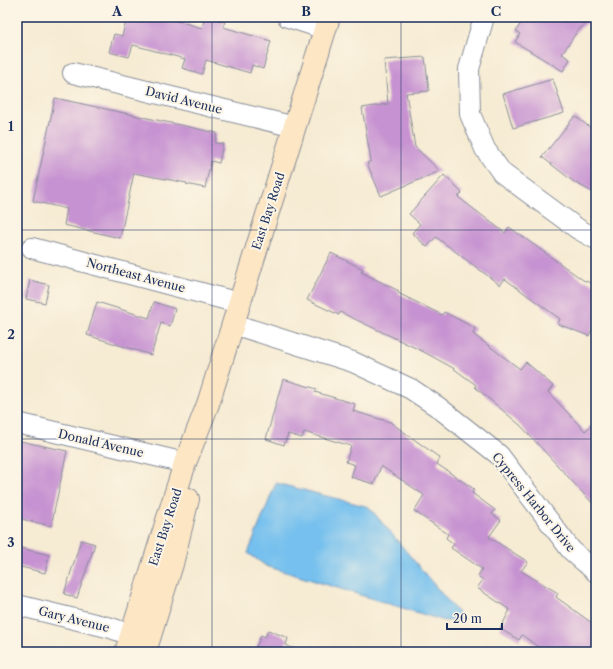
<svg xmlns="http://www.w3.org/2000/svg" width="613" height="669" font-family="'Libre Caslon Text',serif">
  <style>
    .water { fill: #74c0ee; stroke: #4878a6 }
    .building { fill: #c692d1 }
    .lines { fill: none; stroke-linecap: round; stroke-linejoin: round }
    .street-casing { stroke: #888d98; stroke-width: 22 }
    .secondary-casing { stroke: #888d98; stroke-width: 24 }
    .street { stroke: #fff; stroke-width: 20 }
    .secondary { stroke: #fce6c4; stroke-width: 22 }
    .grid { fill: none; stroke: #1b2f5e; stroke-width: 1; stroke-opacity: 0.55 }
    .labels { text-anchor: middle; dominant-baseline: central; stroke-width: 4; stroke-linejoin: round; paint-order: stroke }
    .street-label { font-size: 12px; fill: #1b2f5e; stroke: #fcf5e5 }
    .neatline { fill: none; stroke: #1b2f5e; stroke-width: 1.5 }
    .grid-label { font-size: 13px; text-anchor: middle; font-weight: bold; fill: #1b2f5e }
  </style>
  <rect width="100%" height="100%" fill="#fcf5e5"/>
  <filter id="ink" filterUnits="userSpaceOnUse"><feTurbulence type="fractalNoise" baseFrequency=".025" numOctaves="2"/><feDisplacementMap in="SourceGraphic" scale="8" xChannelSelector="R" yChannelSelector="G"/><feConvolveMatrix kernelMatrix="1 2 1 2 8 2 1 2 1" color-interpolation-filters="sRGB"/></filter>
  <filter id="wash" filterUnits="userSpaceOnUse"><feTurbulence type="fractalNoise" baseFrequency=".012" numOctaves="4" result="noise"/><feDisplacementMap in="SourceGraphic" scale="16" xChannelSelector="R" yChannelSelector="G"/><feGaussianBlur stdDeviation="0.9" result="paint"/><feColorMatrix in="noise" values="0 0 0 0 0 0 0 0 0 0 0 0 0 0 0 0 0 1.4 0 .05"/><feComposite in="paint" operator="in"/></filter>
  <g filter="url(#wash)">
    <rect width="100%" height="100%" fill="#f6ebd3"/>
    <polygon class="water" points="276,483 369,507 463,619 445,621 266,566 248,553"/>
    <g id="blocks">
      <g class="building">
        <polygon points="127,17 164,17 202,28 205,17 209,17 225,22 223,27 271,41 263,69 252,65 250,73 206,60 202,74 182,68 185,59 133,45 129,57 109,52 114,34 122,36"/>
        <polygon points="525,17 595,17 578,30 562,54 570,59 563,71 515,42 520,34 516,31"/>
        <polygon points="425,57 429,91 406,93 415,147 440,171 381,196 367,163 371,161 362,108 388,104 384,60"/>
        <polygon points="553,79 564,113 513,128 503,94"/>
        <polygon points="55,98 217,133 215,143 223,144 219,163 211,161 205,188 186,184 187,183 134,173 120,238 64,225 67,209 33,201"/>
        <polygon points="575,116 596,132 596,194 574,182 542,157"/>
        <polygon points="444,175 462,193 458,197 505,233 509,227 583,280 596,285 596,319 589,336 558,324 560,319 505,279 500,285 436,237 427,247 412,233 420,224 409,214"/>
        <polygon points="331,253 363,269 361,272 399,291 398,293 442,315 444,312 475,328 473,334 520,369 526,362 553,386 548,392 585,431 596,421 596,507 520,425 475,387 476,385 453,368 424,352 340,312 339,315 307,300"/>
        <polygon points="30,280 49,285 45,303 26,299"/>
        <polygon points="97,302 149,318 154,302 175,309 170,326 161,323 151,355 87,335"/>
        <polygon points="283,379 317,389 315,392 355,404 353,411 390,422 440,458 437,464 474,489 472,493 495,510 492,514 501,520 489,537 528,562 521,571 558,593 556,597 596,626 596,652 545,652 522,635 519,640 500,629 510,610 477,588 483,580 478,576 482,569 451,548 454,544 446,538 448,534 414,511 424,495 381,466 374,484 351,477 355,465 346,462 351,446 304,432 302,438 288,434 284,445 266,439"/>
        <polygon points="20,441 67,451 51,526 17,518 17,454"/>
        <polygon points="81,540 95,544 77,598 64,594"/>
        <polygon points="17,547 49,555 45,573 17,566"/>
        <polygon points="268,630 288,638 286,645 301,652 254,652 261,635 265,637"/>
      </g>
    </g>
  </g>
  <g filter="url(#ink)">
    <use href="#blocks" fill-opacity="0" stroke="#888d98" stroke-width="1"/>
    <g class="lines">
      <defs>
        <g id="street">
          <polyline points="288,17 325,29"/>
          <polyline points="484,17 469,69 470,114 485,149 502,173 578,229 596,239"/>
          <polyline points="73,73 295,127"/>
          <polyline points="32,248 239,303"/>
          <polyline points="233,324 353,362 411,389 438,407 499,455 571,550 596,572"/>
          <polyline points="17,423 185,463"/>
          <polyline points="17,605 111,628 131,635"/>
        </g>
        <g id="secondary">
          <polyline points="126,652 185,463 208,404 329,17"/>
          <polyline points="145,652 172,564 188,499"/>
        </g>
      </defs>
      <use href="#street" class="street-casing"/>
      <use href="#secondary" class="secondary-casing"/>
      <use href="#street" class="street"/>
      <use href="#secondary" class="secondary"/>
    </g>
  </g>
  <path class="grid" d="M 212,17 L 212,652M 401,17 L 401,652M 17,230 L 596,230M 17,439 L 596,439"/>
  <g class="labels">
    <g class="street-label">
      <text transform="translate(184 100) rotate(14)">David Avenue</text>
      <text transform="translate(268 211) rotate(-72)">East Bay Road</text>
      <text transform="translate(136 275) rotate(15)">Northeast Avenue</text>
      <text transform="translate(101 443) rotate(13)">Donald Avenue</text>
      <text transform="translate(534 502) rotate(51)">Cypress Harbor Drive</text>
      <text transform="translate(165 527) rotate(-72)">East Bay Road</text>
      <text transform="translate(74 619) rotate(14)">Gary Avenue</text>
    </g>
  </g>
  <rect width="613" height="669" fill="none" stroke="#fcf5e5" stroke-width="44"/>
  <path d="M447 623v6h55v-6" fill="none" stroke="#1b2f5e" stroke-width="2"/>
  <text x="453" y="623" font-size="12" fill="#1b2f5e" stroke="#fcf5e5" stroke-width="3" paint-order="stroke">20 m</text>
  <rect x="22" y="22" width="569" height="625" class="neatline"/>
  <g class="grid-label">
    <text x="117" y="16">A</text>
    <text x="306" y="16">B</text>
    <text x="496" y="16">C</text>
    <text x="11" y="131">1</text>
    <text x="11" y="339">2</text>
    <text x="11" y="547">3</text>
  </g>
</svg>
